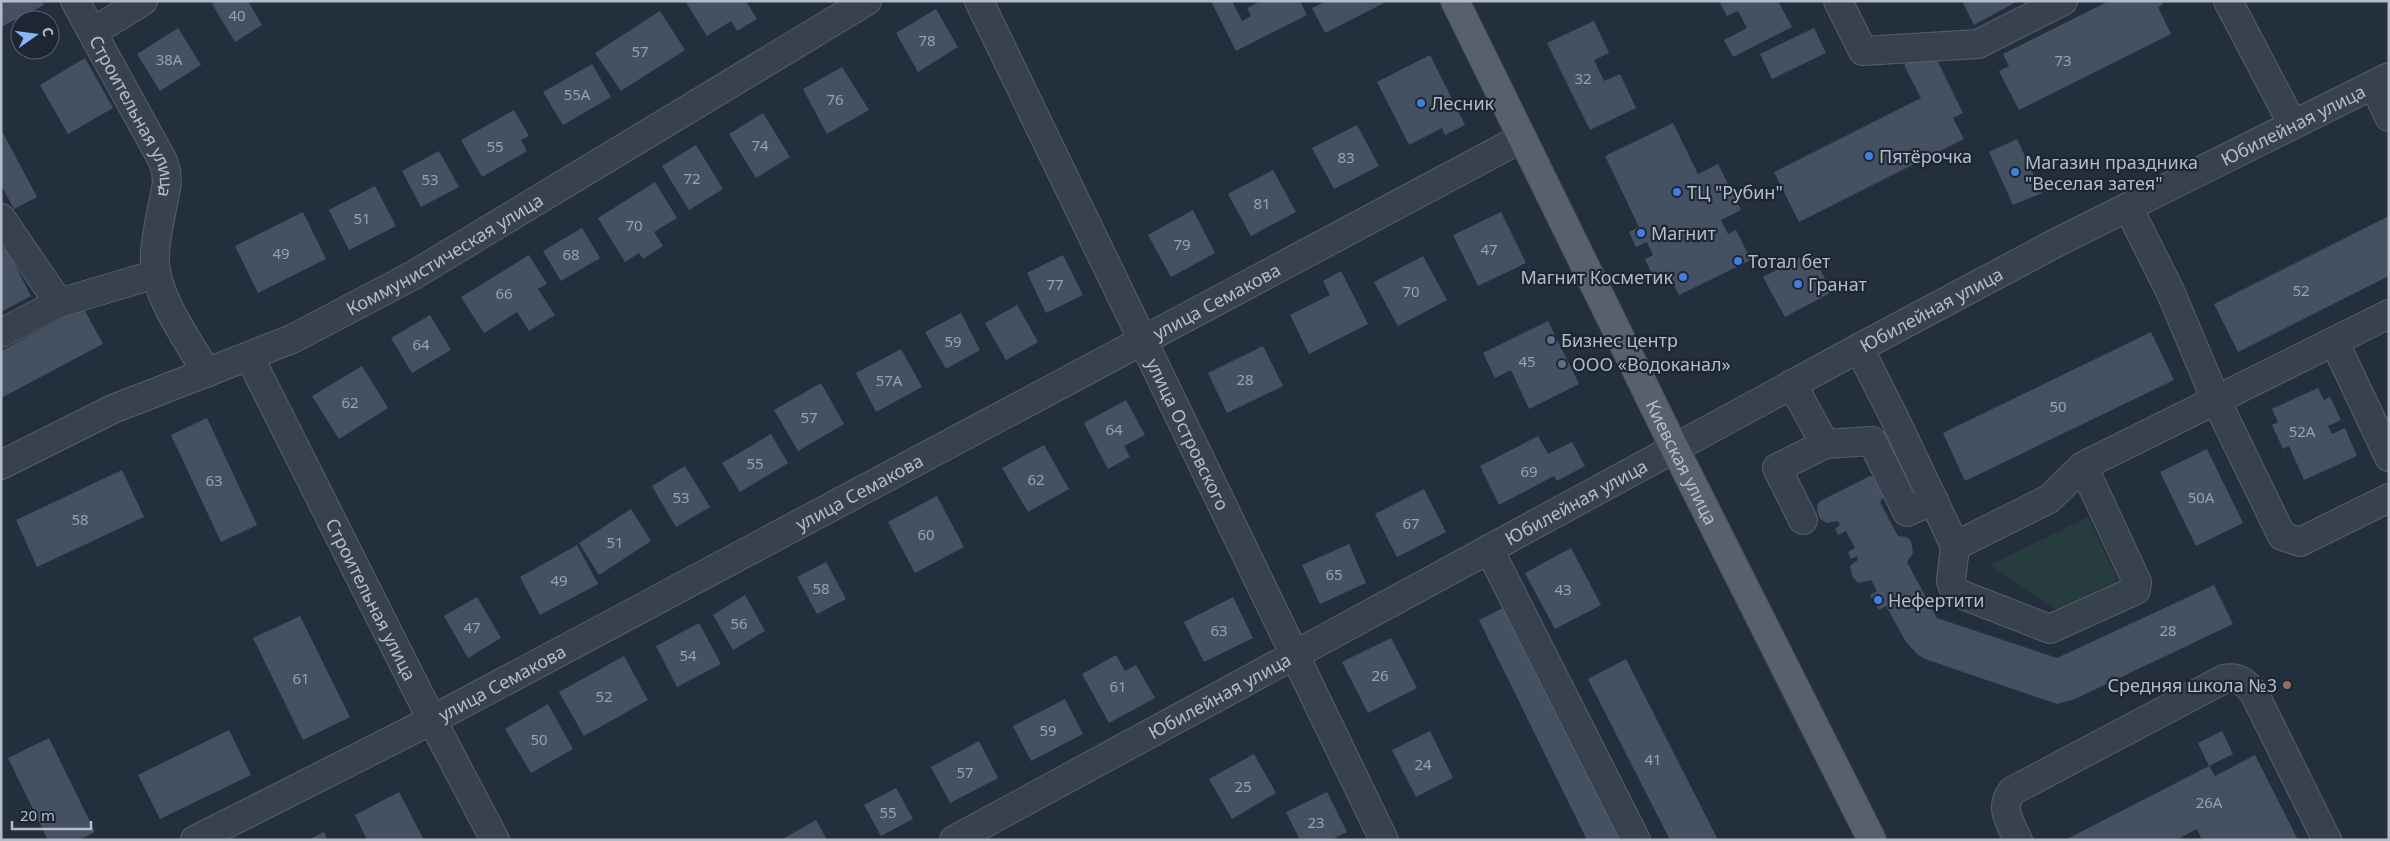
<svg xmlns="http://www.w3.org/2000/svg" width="2390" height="841" font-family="'Noto Sans',sans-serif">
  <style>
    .green { fill: #263c3f }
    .building { fill: #455162 }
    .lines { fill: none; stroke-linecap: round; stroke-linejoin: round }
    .minor-casing { stroke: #565f6c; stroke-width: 30 }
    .major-casing { stroke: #414a57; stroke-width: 30 }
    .minor { stroke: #38414e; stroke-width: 28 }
    .major { stroke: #56606e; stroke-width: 28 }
    .shop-dot { fill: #3f7fe0; stroke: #1d2633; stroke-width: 2 }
    .service-dot { fill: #5c6f8a; stroke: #1d2633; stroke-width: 2 }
    .education-dot { fill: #8d6e63; stroke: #1d2633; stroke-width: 2 }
    .labels { text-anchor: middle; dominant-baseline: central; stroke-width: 4.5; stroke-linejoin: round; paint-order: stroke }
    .number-label { font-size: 15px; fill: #98a1af }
    .poi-label { font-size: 18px; fill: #b4bcc9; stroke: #1d2633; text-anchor: start }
    .street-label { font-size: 18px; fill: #b4bcc9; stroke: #1d2633 }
  </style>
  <rect width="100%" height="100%" fill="#242f3e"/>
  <polygon class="green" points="2088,517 2118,580 2057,610 1990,565"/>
  <g class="building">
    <polygon points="1,1 42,1 44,5 1,27"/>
    <polygon points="217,1 248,1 262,25 235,42 212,4"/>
    <polygon points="685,1 746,1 757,19 737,31 731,21 707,36"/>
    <polygon points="1211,1 1232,1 1242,21 1251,16 1247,8 1261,1 1300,1 1307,15 1236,51"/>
    <polygon points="1326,1 1388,1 1325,33 1312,8"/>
    <polygon points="1719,1 1778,1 1792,27 1733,57 1724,40 1747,28 1738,11 1727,16"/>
    <polygon points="1965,1 2018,1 1974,25 1963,3"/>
    <polygon points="2109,1 2162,1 2163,4 2158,7 2171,34 2019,110 1999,71 2009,66 2003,54"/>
    <polygon points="936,9 958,47 918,72 896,33"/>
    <polygon points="660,11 685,50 621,91 595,53"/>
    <polygon points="1594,21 1609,53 1594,60 1604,81 1620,74 1636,108 1590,130 1547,43"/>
    <polygon points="178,28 201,65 160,91 137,54"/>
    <polygon points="1814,28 1826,53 1772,79 1760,54"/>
    <polygon points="1932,50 1963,113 1953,118 1964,139 1799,222 1774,172 1921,98 1904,65"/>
    <polygon points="1430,55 1465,125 1445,135 1442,128 1409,145 1377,82"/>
    <polygon points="85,58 113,108 68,134 40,85"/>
    <polygon points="592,64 611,97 563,125 543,92"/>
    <polygon points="842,67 869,110 827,134 803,89"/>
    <polygon points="514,110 529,136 521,140 527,151 482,177 461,140"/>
    <polygon points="763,113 790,157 756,178 729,134"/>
    <polygon points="1673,123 1698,174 1718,164 1741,210 1721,220 1728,234 1736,230 1751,260 1679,295 1669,276 1656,282 1645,259 1653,255 1647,242 1636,247 1629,232 1639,227 1605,156"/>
    <polygon points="1357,125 1379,166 1334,189 1312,148"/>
    <polygon points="1,129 37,197 14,209 1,185"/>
    <polygon points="2017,139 2042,193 2013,205 1989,152"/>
    <polygon points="696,145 723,189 689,210 662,166"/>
    <polygon points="439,151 459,187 421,207 402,171"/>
    <polygon points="1273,170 1296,212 1251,236 1228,194"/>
    <polygon points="655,182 677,218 654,232 663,246 643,259 639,253 625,262 598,218"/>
    <polygon points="375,186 396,226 349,250 329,210"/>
    <polygon points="1193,210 1215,253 1171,277 1148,235"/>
    <polygon points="303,212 326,259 258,293 235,246"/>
    <polygon points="1501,212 1526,263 1478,286 1453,235"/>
    <polygon points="2389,216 2389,276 2238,352 2214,304"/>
    <polygon points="582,228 600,258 561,281 543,251"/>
    <polygon points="6,248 31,296 1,312 1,250"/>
    <polygon points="1811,252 1832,292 1785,317 1763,277"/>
    <polygon points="529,255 547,284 538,289 555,315 529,331 517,312 484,333 461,297"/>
    <polygon points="1063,255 1083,295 1046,313 1027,273"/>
    <polygon points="1423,256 1447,300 1398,326 1374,282"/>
    <polygon points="1341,271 1368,324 1309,354 1290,315 1330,295 1323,281"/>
    <polygon points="1017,305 1038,342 1006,360 985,323"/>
    <polygon points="83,307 103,344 1,398 1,351"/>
    <polygon points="961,313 980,350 946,369 925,332"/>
    <polygon points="430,315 451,350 412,373 391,338"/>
    <polygon points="1548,321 1579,384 1529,409 1511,370 1495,378 1483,353"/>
    <polygon points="2151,332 2174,380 1965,481 1943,433"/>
    <polygon points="1263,346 1283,386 1227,413 1208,373"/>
    <polygon points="901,349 922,387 876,412 856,373"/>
    <polygon points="362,366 388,408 339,439 312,396"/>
    <polygon points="821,383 844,424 798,451 774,410"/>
    <polygon points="2318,388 2324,400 2330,397 2341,420 2328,426 2332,434 2345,428 2357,456 2304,480 2289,446 2283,449 2272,425 2278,422 2272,409"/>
    <polygon points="1126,400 1145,435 1124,446 1130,457 1108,469 1084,423"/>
    <polygon points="207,418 257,525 221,542 171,435"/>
    <polygon points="771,434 788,463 740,492 722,463"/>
    <polygon points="1538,436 1548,454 1572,442 1585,466 1557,481 1554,476 1499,505 1480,466"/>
    <polygon points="1044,445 1069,489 1028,512 1002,468"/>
    <polygon points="2207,449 2243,523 2196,546 2160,472"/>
    <polygon points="685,466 710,507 676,527 652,486"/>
    <polygon points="122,470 144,517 37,567 16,520"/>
    <polygon points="1870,476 1875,478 1885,495 1880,502 1898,536 1907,537 1911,541 1913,553 1907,562 1937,618 2057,658 2214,585 2233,624 2075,699 2057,704 1925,659 1917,654 1906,642 1886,606 1879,610 1870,595 1877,591 1871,580 1859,583 1853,578 1850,566 1858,560 1857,556 1851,559 1848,552 1855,548 1846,531 1838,535 1835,529 1840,525 1838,521 1827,523 1820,519 1818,513 1817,505 1822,500"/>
    <polygon points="1424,489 1446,532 1397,557 1375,514"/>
    <polygon points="937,496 964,547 915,573 888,522"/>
    <polygon points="631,509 651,541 599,575 579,543"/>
    <polygon points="1349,544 1366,583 1320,604 1302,565"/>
    <polygon points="577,545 598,584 540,615 520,577"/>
    <polygon points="1571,548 1601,605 1555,629 1525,573"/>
    <polygon points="826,562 846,599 817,614 797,577"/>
    <polygon points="745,595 765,631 733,650 713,615"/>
    <polygon points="477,597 501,638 468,658 444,616"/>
    <polygon points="1233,597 1253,638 1204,662 1184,622"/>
    <polygon points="1507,606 1620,840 1587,840 1479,620"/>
    <polygon points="300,616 350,717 303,740 253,638"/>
    <polygon points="699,623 721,664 677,687 656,646"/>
    <polygon points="1391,638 1417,688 1368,713 1342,662"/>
    <polygon points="1116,655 1125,671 1136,665 1155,698 1109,723 1082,674"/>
    <polygon points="624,656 648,700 584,736 559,692"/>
    <polygon points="1626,659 1718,840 1670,840 1588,679"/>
    <polygon points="1065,699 1083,734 1031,761 1013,726"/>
    <polygon points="548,704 573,749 531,773 505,729"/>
    <polygon points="229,730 251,775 160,819 138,775"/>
    <polygon points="1430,731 1453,778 1416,797 1392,750"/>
    <polygon points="2222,731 2233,754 2209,766 2198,743"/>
    <polygon points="49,738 95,832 79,840 48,840 8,758"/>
    <polygon points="979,741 998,778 950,803 931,767"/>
    <polygon points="1254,754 1276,793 1232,819 1209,779"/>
    <polygon points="2255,755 2298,840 2202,840 2197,829 2176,840 2065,840 2209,766 2215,776"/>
    <polygon points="896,788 913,819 881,836 864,805"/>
    <polygon points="399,792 424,840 367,840 355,815"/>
    <polygon points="1327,792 1347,832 1331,840 1300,840 1286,812"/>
    <polygon points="816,820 827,840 781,840"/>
    <polygon points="324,832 327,840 307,840"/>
  </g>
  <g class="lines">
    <defs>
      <g id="minor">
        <path id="s1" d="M 75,1 L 163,161 L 166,171 L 167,183 C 163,207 156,231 155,255 C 152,292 189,342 207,373"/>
        <path id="s2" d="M 979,1 L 1384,840"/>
        <polyline points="1838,1 1863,51 1978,44 2063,1"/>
        <polyline points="2228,1 2293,125"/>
        <polyline points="93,32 143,1"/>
        <polyline points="2374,85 2389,117"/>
        <polyline points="2128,207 2170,291 2216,400 2282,536 2300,542 2389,498"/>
        <polyline points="1,218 59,303 1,333"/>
        <polyline points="59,303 156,274"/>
        <polyline points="2334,341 2389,457"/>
        <polyline points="1859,348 1893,415 1955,546 2049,499 2083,466 2389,314"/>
        <path id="s3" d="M 250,358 L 432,720 L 495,840"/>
        <polyline points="1792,384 1825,444 1777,468 1803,520"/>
        <polyline points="1825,444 1872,441 1907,512 1934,500"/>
        <path id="s4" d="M 1,465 L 113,409 L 292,339 L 412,276 L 867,1"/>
        <polyline points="1955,546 1951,581 1955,592 2050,629 2136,590 2137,582 2083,466"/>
        <polyline points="1489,549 1636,840"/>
        <path id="s5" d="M 195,840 L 432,720 L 1522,138"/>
        <path id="s6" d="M 954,840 L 1872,341 L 2054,244 L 2389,77"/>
        <path d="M 2018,840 C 2010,822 1999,808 2012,791 L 2224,679 C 2239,676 2247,683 2255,695 L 2327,840"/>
      </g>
      <g id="major">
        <path id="s7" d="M 1455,1 L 1675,449 L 1872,840"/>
      </g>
    </defs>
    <use href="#minor" class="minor-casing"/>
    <use href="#major" class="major-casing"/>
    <use href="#minor" class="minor"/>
    <use href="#major" class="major"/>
  </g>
  <g class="shop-dot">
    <circle cx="1421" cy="103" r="5"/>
    <circle cx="1869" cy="156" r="5"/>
    <circle cx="2015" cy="172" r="5"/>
    <circle cx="1677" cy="192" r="5"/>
    <circle cx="1641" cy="233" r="5"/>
    <circle cx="1738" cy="261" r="5"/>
    <circle cx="1683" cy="277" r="5"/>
    <circle cx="1798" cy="284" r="5"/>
    <circle cx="1878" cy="600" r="5"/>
  </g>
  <g class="service-dot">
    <circle cx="1551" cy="340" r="5"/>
    <circle cx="1562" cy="364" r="5"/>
  </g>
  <circle class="education-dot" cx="2287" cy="685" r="5"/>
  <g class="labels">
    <g class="number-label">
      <text x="237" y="15">40</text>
      <text x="927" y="40">78</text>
      <text x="640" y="51">57</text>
      <text x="169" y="59">38А</text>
      <text x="2063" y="60">73</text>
      <text x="1583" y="78">32</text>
      <text x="577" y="94">55А</text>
      <text x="835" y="99">76</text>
      <text x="760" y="145">74</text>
      <text x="495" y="146">55</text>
      <text x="1346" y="157">83</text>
      <text x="692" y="178">72</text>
      <text x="430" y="179">53</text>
      <text x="1262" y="203">81</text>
      <text x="362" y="218">51</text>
      <text x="634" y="225">70</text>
      <text x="1182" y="244">79</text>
      <text x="1489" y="249">47</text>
      <text x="281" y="253">49</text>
      <text x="571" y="254">68</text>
      <text x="1055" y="284">77</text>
      <text x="2301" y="290">52</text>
      <text x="1411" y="291">70</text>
      <text x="504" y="293">66</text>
      <text x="953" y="341">59</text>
      <text x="421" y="344">64</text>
      <text x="1527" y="361">45</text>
      <text x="1245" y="379">28</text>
      <text x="889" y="380">57А</text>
      <text x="350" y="402">62</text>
      <text x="2058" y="406">50</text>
      <text x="809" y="417">57</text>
      <text x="1114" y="429">64</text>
      <text x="2302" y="431">52А</text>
      <text x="755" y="463">55</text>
      <text x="1529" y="471">69</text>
      <text x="1036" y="479">62</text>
      <text x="214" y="480">63</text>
      <text x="681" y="497">53</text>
      <text x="2201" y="497">50А</text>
      <text x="80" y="519">58</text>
      <text x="1411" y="523">67</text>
      <text x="926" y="534">60</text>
      <text x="615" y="542">51</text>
      <text x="1334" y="574">65</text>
      <text x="559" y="580">49</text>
      <text x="821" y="588">58</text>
      <text x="1563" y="589">43</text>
      <text x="739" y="623">56</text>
      <text x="472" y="627">47</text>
      <text x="1219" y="630">63</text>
      <text x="2168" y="630">28</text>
      <text x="688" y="655">54</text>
      <text x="1380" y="675">26</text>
      <text x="301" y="678">61</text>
      <text x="1118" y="686">61</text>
      <text x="604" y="696">52</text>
      <text x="1048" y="730">59</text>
      <text x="539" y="739">50</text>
      <text x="1653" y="759">41</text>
      <text x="1423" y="764">24</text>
      <text x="965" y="772">57</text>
      <text x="1243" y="786">25</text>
      <text x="2209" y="802">26А</text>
      <text x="888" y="812">55</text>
      <text x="1316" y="822">23</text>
    </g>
    <g class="poi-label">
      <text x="1431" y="103">Лесник</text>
      <text x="1879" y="156">Пятёрочка</text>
      <text x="2025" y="162">Магазин праздника<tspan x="2025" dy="21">"Веселая затея"</tspan></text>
      <text x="1687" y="192">ТЦ "Рубин"</text>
      <text x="1651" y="233">Магнит</text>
      <text x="1748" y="261">Тотал бет</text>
      <text x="1673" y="277" text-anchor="end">Магнит Косметик</text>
      <text x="1808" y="284">Гранат</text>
      <text x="1561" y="340">Бизнес центр</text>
      <text x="1572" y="364">ООО «Водоканал»</text>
      <text x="1888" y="600">Нефертити</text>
      <text x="2277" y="685" text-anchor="end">Средняя школа №3</text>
    </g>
    <g class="street-label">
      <text stroke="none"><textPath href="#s1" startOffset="130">Строительная улица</textPath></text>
      <text stroke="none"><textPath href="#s6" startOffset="1518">Юбилейная улица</textPath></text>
      <text stroke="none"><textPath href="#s4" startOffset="492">Коммунистическая улица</textPath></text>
      <text stroke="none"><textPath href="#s5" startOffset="1155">улица Семакова</textPath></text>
      <text stroke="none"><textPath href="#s6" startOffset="1112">Юбилейная улица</textPath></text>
      <text stroke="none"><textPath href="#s2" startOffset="481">улица Островского</textPath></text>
      <text stroke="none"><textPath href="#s7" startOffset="514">Киевская улица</textPath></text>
      <text stroke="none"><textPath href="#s5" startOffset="750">улица Семакова</textPath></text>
      <text stroke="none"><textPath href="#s6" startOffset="708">Юбилейная улица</textPath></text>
      <text stroke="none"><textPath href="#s3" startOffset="270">Строительная улица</textPath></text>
      <text stroke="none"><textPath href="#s5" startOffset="345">улица Семакова</textPath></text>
      <text stroke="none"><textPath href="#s6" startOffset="302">Юбилейная улица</textPath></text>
    </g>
  </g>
  <rect width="2390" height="841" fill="none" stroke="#b4bcc9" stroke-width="5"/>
  <g transform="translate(35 35) rotate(76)"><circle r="24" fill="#1d2633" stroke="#59626f"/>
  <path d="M0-4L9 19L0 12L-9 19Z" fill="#8ab4f8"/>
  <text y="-8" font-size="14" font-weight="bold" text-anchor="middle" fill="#b4bcc9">С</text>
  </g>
  <path d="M12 821v8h79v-8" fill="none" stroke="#b4bcc9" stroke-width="2.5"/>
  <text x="20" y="821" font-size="15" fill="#b4bcc9" stroke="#1d2633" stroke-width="4" paint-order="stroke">20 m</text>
</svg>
